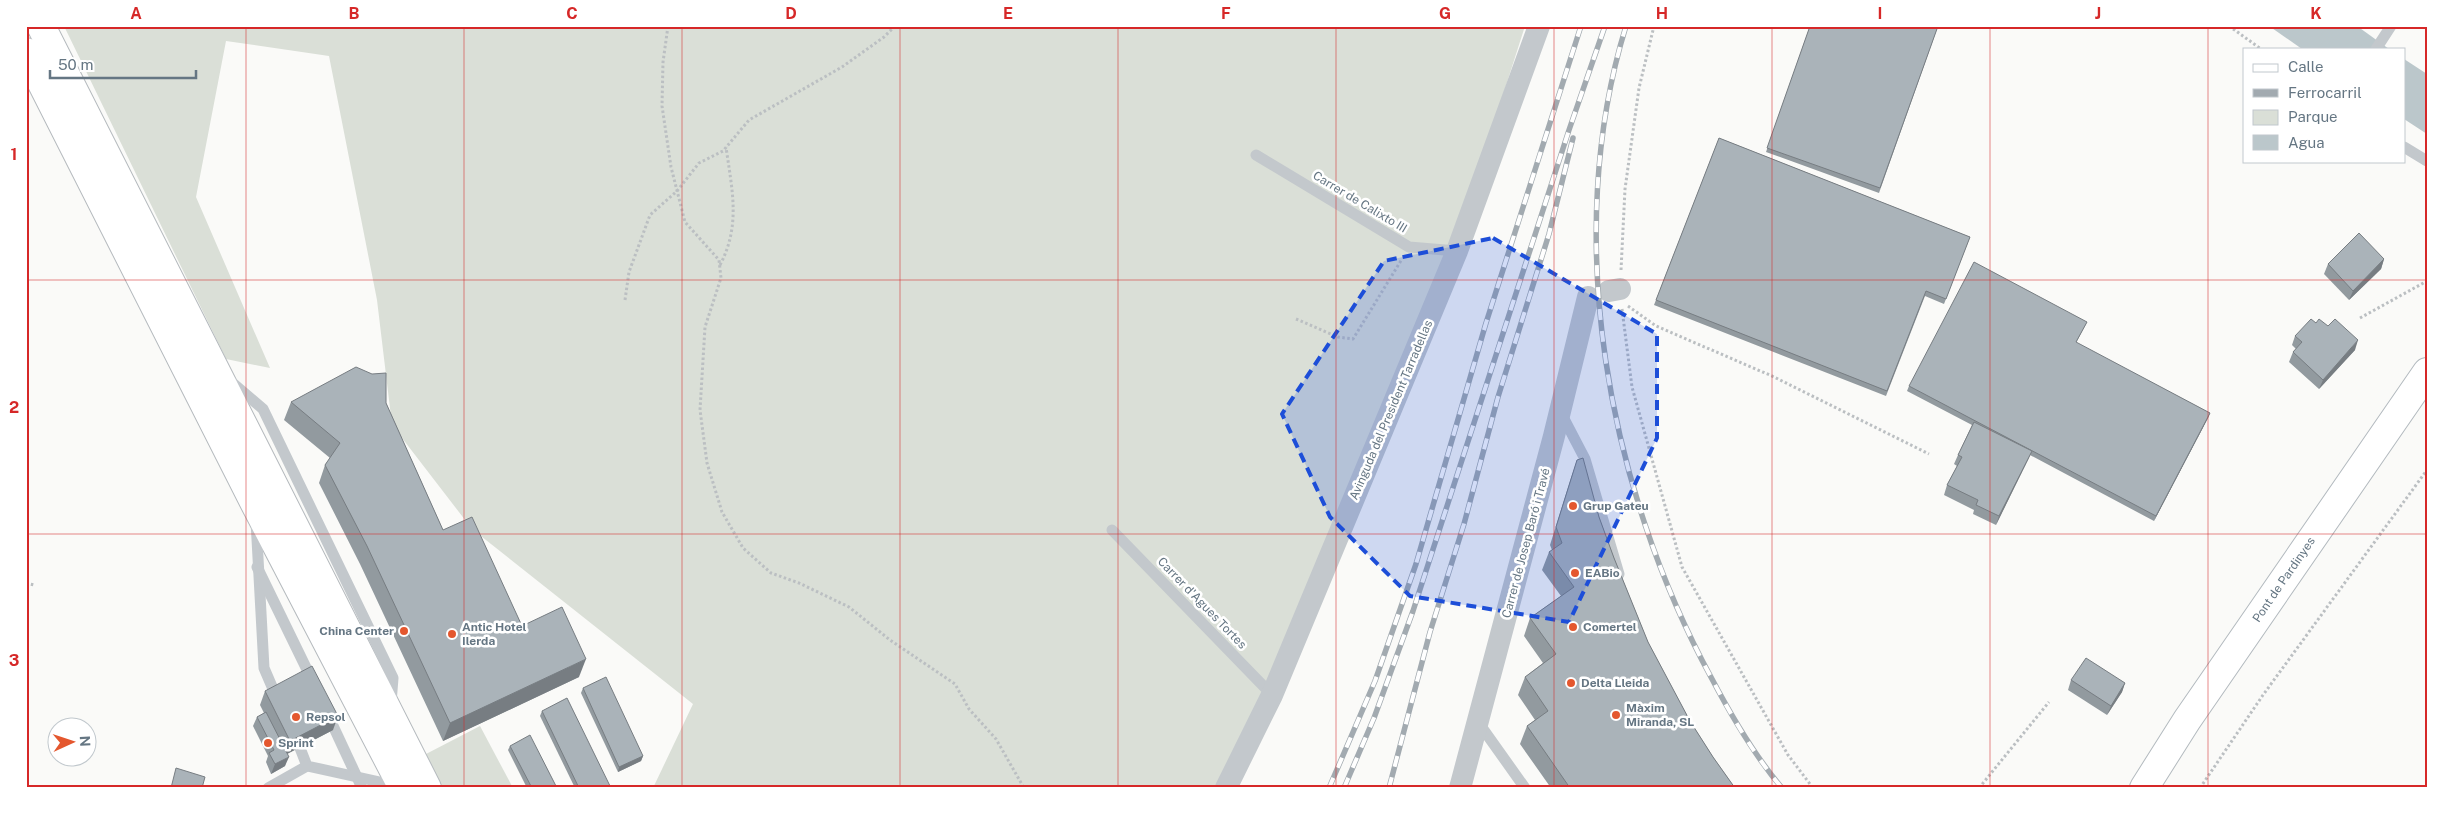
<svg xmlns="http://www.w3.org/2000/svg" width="2453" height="814" font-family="'Public Sans',sans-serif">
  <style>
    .green { fill: #dadfd7 }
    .water { fill: #bbc7cb }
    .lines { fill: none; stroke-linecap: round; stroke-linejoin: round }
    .secondary-casing { stroke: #b3babf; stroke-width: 30 }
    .primary-casing { stroke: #b5babe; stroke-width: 30 }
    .path { stroke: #bbbfc2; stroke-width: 3; stroke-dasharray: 2.5 2.5; stroke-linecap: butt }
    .service { stroke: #c3c8cc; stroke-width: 11 }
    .minor { stroke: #c3c8cc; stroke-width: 22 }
    .secondary { stroke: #fff; stroke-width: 28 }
    .primary { stroke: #fff; stroke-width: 28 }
    .rail-casing { stroke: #a2aab0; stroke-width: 5.5 }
    .rail { stroke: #fff; stroke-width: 4; stroke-dasharray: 11; stroke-linecap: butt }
    .wall { fill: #929a9f }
    .shaded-wall { fill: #777d82 }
    .building { fill: #aab3b9; stroke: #777d82 }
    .marked { fill: #1d4ed8; fill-opacity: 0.2; stroke: #1d4ed8; stroke-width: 4; stroke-dasharray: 10 6; stroke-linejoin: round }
    .grid { fill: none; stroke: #d62828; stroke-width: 1; stroke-opacity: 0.55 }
    .poi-dot { fill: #e4572e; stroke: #fff; stroke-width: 2 }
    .labels { text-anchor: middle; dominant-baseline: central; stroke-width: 5; stroke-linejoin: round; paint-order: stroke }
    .street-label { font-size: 12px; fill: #657683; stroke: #fff }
    .poi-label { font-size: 12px; font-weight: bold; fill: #657683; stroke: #fff; text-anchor: start }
    .neatline { fill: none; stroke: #d62828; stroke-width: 2 }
    .grid-label { font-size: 16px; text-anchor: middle; font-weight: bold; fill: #d62828 }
  </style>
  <rect width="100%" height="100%" fill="#fafaf8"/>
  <g class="green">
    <polygon points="64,26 1525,26 1479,170 1304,599 1218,788 653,788 693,704 472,529 392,425 377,300 329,56 226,41 196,197 270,368 226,359"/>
    <polygon points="480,726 513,788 443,788 426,754"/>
  </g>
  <g class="water">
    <polygon points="2269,26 2357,26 2389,49 2302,49"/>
    <polygon points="2404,59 2427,74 2427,134 2404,119"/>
  </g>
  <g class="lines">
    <defs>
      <g id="secondary">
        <path id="s1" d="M 2144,788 L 2187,720 L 2427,372"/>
      </g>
      <g id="primary">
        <polyline points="41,26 427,788"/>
        <polyline points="26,52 255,504 403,788"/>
      </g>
    </defs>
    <use href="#secondary" class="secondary-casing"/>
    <use href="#primary" class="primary-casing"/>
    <g class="path">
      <polyline points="668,26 663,62 662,106 671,167 685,222 719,260 721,278 705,327 700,410 707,463 722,512 743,548 771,573 799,583 849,607 890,640 955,684 969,709 996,739 1024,788"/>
      <polyline points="2229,26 2261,49"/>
      <path d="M 720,265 C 741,225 732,190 726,147"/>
      <polyline points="1621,270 1625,189 1639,88 1654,26"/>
      <polyline points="625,300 629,272 650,215 677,191 699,163 723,151 749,120 842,67 884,37 895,26"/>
      <polyline points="1628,306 1656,326 1772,376 1929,454"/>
      <polyline points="1622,309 1632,387 1682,567 1788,755 1813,788"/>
      <polyline points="2360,318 2427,281"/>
      <polyline points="1296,319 1338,337 1353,339 1402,259"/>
      <polyline points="26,583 34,585"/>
      <polyline points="1979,788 2049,702"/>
      <polyline points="2200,788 2263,695 2427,470"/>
    </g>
    <g class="service">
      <polyline points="2376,49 2391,26"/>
      <polyline points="2404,147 2427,161"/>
      <polyline points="1256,155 1409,247 1457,251"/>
      <polyline points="229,380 263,409 393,678 391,703"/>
      <polyline points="1561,413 1585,459 1619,574"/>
      <polyline points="256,521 264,668 276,696"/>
      <polyline points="1112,530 1272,695"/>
      <polyline points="257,567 313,682"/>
      <polyline points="328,715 362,788"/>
      <polyline points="1478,722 1525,788"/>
      <polyline points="300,748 307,766 398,786"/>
      <polyline points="268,788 307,766"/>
    </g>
    <g class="minor">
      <polyline points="1609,291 1620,289"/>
      <polyline points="1226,788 1272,695 1457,251 1539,26"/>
      <polyline points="1460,788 1554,436 1588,297"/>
    </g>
    <use href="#secondary" class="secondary"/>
    <use href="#primary" class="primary"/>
    <defs>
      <g id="rail">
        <path d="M 1626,26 C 1561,237 1608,488 1712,679 C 1732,717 1754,755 1782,788"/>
        <polyline points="1329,788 1375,681 1416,564 1486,323 1581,26"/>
        <polyline points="1344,788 1374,718 1413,611 1569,130 1605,26"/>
        <polyline points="1389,788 1430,632 1464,524 1498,397 1549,234 1573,138"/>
      </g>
    </defs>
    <use href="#rail" class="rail-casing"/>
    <use href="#rail" class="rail"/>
  </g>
  <g class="wall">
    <polygon points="1810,26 1938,26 1879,193 1766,152"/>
    <polygon points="1719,138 1970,237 1944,304 1925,296 1886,396 1654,305"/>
    <polygon points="2384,259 2381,269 2349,300 2324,274 2328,264"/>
    <polygon points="2087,322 2076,343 2210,413 2208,418 2154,521 2030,455 1996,525 1973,514 1974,510 1944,495 1947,485 1957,466 1954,464 1958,455 1972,425 1907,391 1909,386"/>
    <polygon points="2316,323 2355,350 2319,389 2289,362 2293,352 2296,349 2292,345 2295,336"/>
    <polygon points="291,402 386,403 443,530 522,626 579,677 443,741 360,564 319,483 325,465 330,458 284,420"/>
    <polygon points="1577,460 1599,517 1614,558 1648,642 1690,721 1713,757 1735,788 1551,788 1520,744 1527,726 1535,720 1518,695 1525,677 1543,663 1524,636 1530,618 1561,596 1542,570 1549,552 1552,550 1550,545 1571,478"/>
    <polygon points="2071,680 2125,683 2122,692 2107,715 2068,690"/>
    <polygon points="583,688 643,756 641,761 618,772 581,693"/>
    <polygon points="265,691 333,730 287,754 285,766 271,774 266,762 268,756 253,726 257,717 264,713 260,705"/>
    <polygon points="542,711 611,788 575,788 540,716"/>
    <polygon points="510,746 557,788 527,788 508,750"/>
  </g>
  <g class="shaded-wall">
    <polygon points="2384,259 2381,269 2349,300 2353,291"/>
    <polygon points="2358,340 2355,350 2319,389 2323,380"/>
    <polygon points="2210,413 2208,418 2154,521 2156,516"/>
    <polygon points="2032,451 2028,460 1996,525 1999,516"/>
    <polygon points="586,659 579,677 443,741 450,723"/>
    <polygon points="2125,683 2122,692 2107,715 2111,706"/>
    <polygon points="338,716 333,730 285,755 290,741"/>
    <polygon points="643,756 641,761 618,772 619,767"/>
    <polygon points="289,757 285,766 271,774 275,764"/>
  </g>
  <g class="building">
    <polygon points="1810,26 1938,26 1880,188 1767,148"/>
    <polygon points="1719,138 1970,237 1946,299 1926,291 1887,391 1656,300"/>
    <polygon points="2359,233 2384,259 2353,291 2328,264"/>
    <polygon points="1974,262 2087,322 2076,342 2210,413 2156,516 1909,386"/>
    <polygon points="2311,319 2316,323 2319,319 2328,326 2335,319 2358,340 2323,380 2293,352 2302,342 2295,336"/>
    <polygon points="356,367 372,374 386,373 386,403 443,530 472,517 522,626 562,607 586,659 450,723 367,546 325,465 340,443 291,402"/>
    <polygon points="1974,422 2032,451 1999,516 1976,505 1978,500 1947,485 1962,457 1958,455"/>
    <polygon points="1583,458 1599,517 1614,558 1648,642 1690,721 1713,757 1735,788 1570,788 1527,726 1548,711 1525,677 1556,654 1530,618 1574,587 1549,552 1562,543 1556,527 1577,460"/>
    <polygon points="2086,658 2125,683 2111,706 2071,680"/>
    <polygon points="312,666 338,716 290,741 265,691"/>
    <polygon points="606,677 643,756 619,767 583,688"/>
    <polygon points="567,698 611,788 579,788 542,711"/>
    <polygon points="266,712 289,757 275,764 269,753 274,750 257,717"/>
    <polygon points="530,735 557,788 532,788 510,746"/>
    <polygon points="176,768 205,777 202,788 171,788"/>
  </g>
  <path class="marked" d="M 1493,238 L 1657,334 L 1657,438 L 1569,622 L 1410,596 L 1330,517 L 1282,414 L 1384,261 Z"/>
  <path class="grid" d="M 246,26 L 246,788M 464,26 L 464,788M 682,26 L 682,788M 900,26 L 900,788M 1118,26 L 1118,788M 1336,26 L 1336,788M 1554,26 L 1554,788M 1772,26 L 1772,788M 1990,26 L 1990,788M 2208,26 L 2208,788M 26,280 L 2427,280M 26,534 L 2427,534"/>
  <g class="poi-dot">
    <circle cx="1573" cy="506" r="5"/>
    <circle cx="1575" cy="573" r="5"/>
    <circle cx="1573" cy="627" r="5"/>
    <circle cx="404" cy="631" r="5"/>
    <circle cx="452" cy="634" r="5"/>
    <circle cx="1571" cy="683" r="5"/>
    <circle cx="1616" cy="715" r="5"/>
    <circle cx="296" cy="717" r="5"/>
    <circle cx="268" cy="743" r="5"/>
  </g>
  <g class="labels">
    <g class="street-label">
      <text transform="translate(1360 202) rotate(31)">Carrer de Calixto III</text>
      <text transform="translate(1391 410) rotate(-67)">Avinguda del President Tarradellas</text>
      <text transform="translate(1526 543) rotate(-75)">Carrer de Josep Baró i Travé</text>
      <text stroke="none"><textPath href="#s1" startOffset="251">Pont de Pardinyes</textPath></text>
      <text transform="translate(1202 603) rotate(46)">Carrer d'Agues Tortes</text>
    </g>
    <g class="poi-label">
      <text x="1583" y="506">Grup Gateu</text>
      <text x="1585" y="573">EABio</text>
      <text x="462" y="627">Antic Hotel<tspan x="462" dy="14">Ilerda</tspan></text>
      <text x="1583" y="627">Comertel</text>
      <text x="394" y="631" text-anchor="end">China Center</text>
      <text x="1581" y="683">Delta Lleida</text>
      <text x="1626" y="708">Màxim<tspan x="1626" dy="14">Miranda, SL</tspan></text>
      <text x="306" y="717">Repsol</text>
      <text x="278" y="743">Sprint</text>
    </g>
  </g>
  <rect width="2453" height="814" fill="none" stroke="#ffffff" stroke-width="55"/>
  <rect x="2243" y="48" width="162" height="115" fill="#ffffff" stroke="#c1c8cd"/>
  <rect x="2253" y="64" width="25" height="8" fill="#ffffff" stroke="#c1c8cd"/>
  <text x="2288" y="72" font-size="15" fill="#657683">Calle</text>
  <rect x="2253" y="89" width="25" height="8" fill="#a2aab0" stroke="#c1c8cd"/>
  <text x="2288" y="98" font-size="15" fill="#657683">Ferrocarril</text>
  <rect x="2253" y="110" width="25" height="15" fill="#dadfd7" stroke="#c1c8cd"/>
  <text x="2288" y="122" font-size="15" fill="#657683">Parque</text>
  <rect x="2253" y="135" width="25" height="15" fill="#bbc7cb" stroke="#c1c8cd"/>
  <text x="2288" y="148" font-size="15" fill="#657683">Agua</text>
  <g transform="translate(72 742) rotate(87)"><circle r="24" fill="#ffffff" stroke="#c1c8cd"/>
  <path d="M0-4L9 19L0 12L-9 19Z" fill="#e4572e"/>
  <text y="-8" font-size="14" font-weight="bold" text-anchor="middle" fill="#657683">N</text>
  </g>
  <path d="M50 70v8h146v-8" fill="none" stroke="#657683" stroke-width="2.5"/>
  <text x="58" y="70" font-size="15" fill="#657683" stroke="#ffffff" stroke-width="4" paint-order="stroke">50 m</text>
  <rect x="28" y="28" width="2398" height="758" class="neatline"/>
  <g class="grid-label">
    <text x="136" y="19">A</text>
    <text x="354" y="19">B</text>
    <text x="572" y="19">C</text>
    <text x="791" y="19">D</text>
    <text x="1008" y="19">E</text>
    <text x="1226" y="19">F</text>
    <text x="1445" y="19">G</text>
    <text x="1662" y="19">H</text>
    <text x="1880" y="19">I</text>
    <text x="2098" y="19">J</text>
    <text x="2316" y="19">K</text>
    <text x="14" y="160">1</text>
    <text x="14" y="413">2</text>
    <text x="14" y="666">3</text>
  </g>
</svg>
